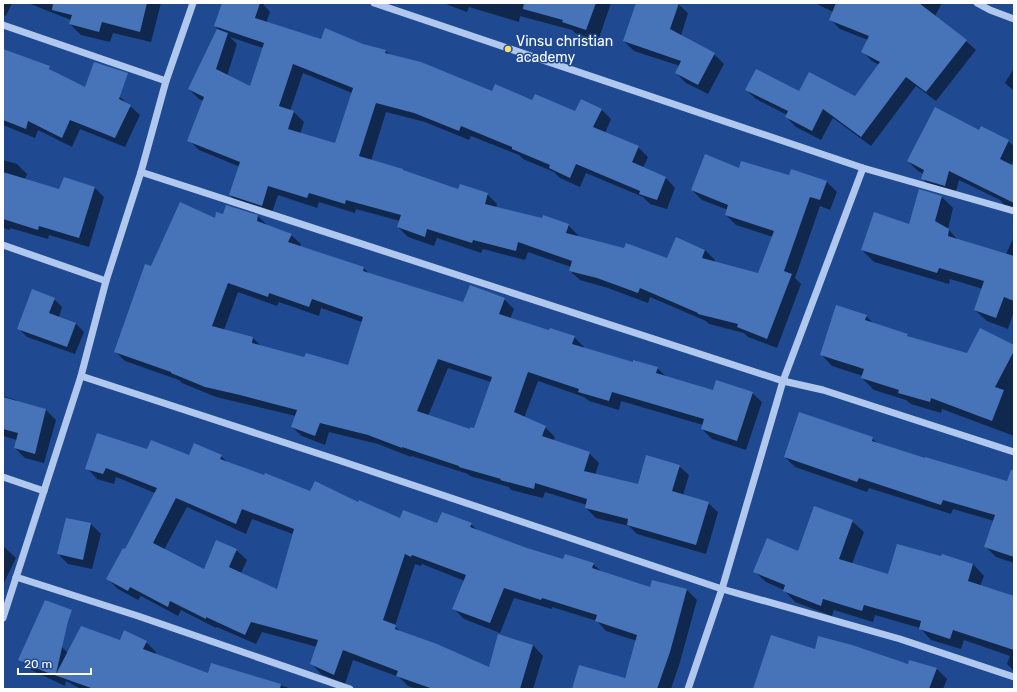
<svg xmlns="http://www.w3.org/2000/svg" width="1017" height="692" font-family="Rubik,sans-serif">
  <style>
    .shadow { fill: #0007; fill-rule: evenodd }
    .building { fill: #4773b9; fill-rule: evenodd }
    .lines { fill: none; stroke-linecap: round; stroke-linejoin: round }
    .minor { stroke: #b0c8ee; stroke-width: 7 }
    .poi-dot { fill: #fcdc70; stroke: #1f4a92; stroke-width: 1.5 }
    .labels { text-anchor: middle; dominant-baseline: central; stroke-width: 3; stroke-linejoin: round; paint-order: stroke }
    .poi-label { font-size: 14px; fill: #fff; stroke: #1f4a92; text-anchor: start }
  </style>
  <rect width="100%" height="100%" fill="#1f4a92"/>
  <g class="shadow">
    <polygon points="3,3 12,3 6,16 3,14"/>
    <polygon points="28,3 161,3 151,42 113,33 110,42 81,35 70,24 71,20"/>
    <path d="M 223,3 L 262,3 L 270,12 L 266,23 L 322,40 L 363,45 L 386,51 L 390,55 L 492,92 L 576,112 L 601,109 L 611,119 L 605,133 L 638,147 L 648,157 L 643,168 L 666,178 L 675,188 L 667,209 L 650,204 L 643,197 L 586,173 L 580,187 L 560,178 L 554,172 L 523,159 L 519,155 L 471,136 L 469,140 L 425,122 L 386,112 L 371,161 L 403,170 L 405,172 L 459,191 L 487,194 L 497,204 L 496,208 L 568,225 L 578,235 L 577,237 L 667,260 L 677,238 L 705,250 L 715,260 L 714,263 L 758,274 L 773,237 L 736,225 L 726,215 L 728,210 L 702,200 L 692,190 L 740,169 L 789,176 L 791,170 L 827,182 L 837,192 L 830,210 L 820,206 L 795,278 L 801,284 L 777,348 L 748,337 L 744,333 L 709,324 L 706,321 L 650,297 L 648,303 L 608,288 L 580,280 L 570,271 L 571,267 L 528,252 L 525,260 L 483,249 L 481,253 L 437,238 L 434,246 L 408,237 L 398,227 L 400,221 L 356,209 L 355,213 L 319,202 L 317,208 L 278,195 L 271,215 L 240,205 L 230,195 L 240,167 L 199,150 L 189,140 L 204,101 L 199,99 L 189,89 L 221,32 L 215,26 ZM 230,37 L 263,48 L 250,87 L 227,76 L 237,44 ZM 303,73 L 352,93 L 336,145 L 300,134 L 304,122 L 294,112 L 290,111 Z"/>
    <polygon points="443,3 611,3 598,41 575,33 572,30 520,16 519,22 469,7 467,12"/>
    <polygon points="637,3 677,3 688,13 681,36 714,54 724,64 708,94 686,83 676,73 680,66 634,51 624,41"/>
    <polygon points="815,3 942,3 935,16 966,41 976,50 936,101 916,86 871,146 833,118 821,140 796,127 786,117 787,115 756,99 746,90 799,92 855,97 879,65 872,61 862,51 868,40 840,29 830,19 833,12"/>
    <polygon points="3,50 49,68 53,73 85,88 119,96 140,115 125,147 80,129 72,147 38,130 35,138 3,125"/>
    <polygon points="1014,68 1014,91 1005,83"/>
    <polygon points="979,132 1008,141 1014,146 1014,159 1011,165 1014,167 1014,210 1006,207 1000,200 959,180 955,195 933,189 923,179 924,174 918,171 908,161"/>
    <polygon points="3,160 17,164 27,174 25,179 60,190 95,188 104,197 89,247 49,235 48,239 10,228 10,230 3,228"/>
    <polygon points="942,197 953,208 948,229 958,240 1006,254 1014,237 1014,311 1008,329 987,321 975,310 983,289 950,279 949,284 874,262 862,250 910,225"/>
    <path d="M 224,216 L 258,216 L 267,225 L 291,235 L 301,244 L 300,247 L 364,268 L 370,275 L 464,303 L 504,299 L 514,309 L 510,319 L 574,337 L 584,347 L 584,349 L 633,363 L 657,368 L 667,377 L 714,391 L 752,393 L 762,402 L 746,450 L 712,439 L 702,429 L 703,425 L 621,401 L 619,410 L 589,401 L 584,397 L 538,381 L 524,418 L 545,427 L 555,437 L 553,441 L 589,453 L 599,463 L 595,475 L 639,485 L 679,466 L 689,475 L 683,495 L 708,503 L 718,512 L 706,554 L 637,534 L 629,526 L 596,518 L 586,508 L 587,505 L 545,492 L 543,498 L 511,490 L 509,487 L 470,476 L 468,474 L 412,456 L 411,457 L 378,444 L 329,432 L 325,445 L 302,436 L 292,427 L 296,416 L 216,397 L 182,383 L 179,380 L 125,361 L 115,351 L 152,267 L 215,219 ZM 238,292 L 277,306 L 279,302 L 319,316 L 321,308 L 362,322 L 349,366 L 305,358 L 262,347 L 253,338 L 224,330 ZM 448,368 L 491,382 L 474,430 L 470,430 L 428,416 Z"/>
    <polygon points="54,299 62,307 59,317 76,324 84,332 75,354 27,337 19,329"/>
    <polygon points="866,316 874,324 907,335 910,338 968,355 1014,346 1014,436 942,409 941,413 911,404 906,400 874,390 862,378 863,376 832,366 821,354"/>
    <polygon points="3,396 16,400 19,403 46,410 56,420 44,463 25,458 15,448 17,440 3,436"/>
    <polygon points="872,438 878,444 925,459 1014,483 1014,563 996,557 986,547 994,521 953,509 951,514 869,488 867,492 795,467 785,457"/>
    <path d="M 148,450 L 189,456 L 221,456 L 228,463 L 311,493 L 359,503 L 400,519 L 438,524 L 471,524 L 478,531 L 527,549 L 564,560 L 593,564 L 602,572 L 651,589 L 687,590 L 697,600 L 680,662 L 671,689 L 573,689 L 624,679 L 627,671 L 628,672 L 637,641 L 606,631 L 597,621 L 552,607 L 552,609 L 514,598 L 500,633 L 464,619 L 454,609 L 465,581 L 422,564 L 421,566 L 415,564 L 395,626 L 402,633 L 489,668 L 533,645 L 543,656 L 533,689 L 417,689 L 408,686 L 399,677 L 353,660 L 345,684 L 321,674 L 311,663 L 317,647 L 262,632 L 256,644 L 217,627 L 216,628 L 181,610 L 178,616 L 141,596 L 138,600 L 118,589 L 108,579 L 124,552 L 155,493 L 116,477 L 114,484 L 97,479 L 87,468 ZM 187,507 L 246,534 L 252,519 L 293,534 L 278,590 L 241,573 L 247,560 L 236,550 L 204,570 L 164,550 Z"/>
    <polygon points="852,521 864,532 852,564 889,576 973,564 984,576 980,586 1014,602 1014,671 1007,664 1010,656 964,640 961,649 931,640 920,628 875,615 873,622 834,610 832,616 795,602 784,590 766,582 754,571 798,552"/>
    <polygon points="91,524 101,534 92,569 68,564 58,554"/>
    <polygon points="3,546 16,558 3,585"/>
    <polygon points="120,641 146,642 156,652 155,654 209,675 212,664 292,689 81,689 66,681 65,686 29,669 20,660 62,647 68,653"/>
    <polygon points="815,650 936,668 947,679 943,689 754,689"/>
  </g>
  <g class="building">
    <polygon points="53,3 147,3 140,32 102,22 99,32 69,24 72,15 52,10"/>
    <path d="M 222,3 L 260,3 L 255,18 L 321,39 L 325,28 L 363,44 L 386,50 L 385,53 L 421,62 L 492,91 L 495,84 L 532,100 L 535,94 L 575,111 L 581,99 L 602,109 L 593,127 L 639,146 L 632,162 L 666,177 L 657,200 L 639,194 L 640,191 L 576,164 L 570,178 L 549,168 L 550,165 L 512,149 L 512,147 L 461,126 L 459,131 L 414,113 L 376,103 L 359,156 L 403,169 L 403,170 L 458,189 L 460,184 L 488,193 L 485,204 L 542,218 L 543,215 L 569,224 L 566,233 L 624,248 L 626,243 L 667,258 L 676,237 L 705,250 L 702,258 L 758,273 L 774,231 L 725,215 L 728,205 L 691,190 L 705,154 L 739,168 L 741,161 L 789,175 L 791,169 L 827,181 L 820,200 L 810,197 L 784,271 L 792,274 L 767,339 L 737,327 L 738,324 L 698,314 L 698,313 L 640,288 L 638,293 L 597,278 L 569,271 L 572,261 L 518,242 L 516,251 L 473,240 L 472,243 L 427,229 L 425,237 L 397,227 L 401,215 L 346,200 L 345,204 L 309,193 L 307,198 L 268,186 L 262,206 L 229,195 L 240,162 L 187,141 L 204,97 L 188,89 L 217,29 L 228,33 L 216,69 L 250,86 L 264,43 L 214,26 ZM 293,64 L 353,88 L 335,143 L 288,129 L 294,111 L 279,106 Z"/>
    <polygon points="524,3 596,3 586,30 562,22 563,20 523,9"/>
    <polygon points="636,3 679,3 670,29 715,53 698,85 675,73 681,61 623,41"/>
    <polygon points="836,3 919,3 967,40 926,92 906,77 861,137 823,109 812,131 785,117 788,111 745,90 756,69 799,91 809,72 855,96 880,62 861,52 869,36 829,20"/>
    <polygon points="3,49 50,66 49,69 85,87 94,62 128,73 119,99 131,105 115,138 70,120 62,138 28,121 26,129 3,120"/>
    <polygon points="935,107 979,130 981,126 1009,140 1000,159 1014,166 1014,203 949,171 945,186 921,179 924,170 907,161"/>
    <polygon points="3,172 59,189 64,177 95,187 79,238 39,226 38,230 3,219"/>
    <polygon points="919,189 942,196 935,221 949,229 948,236 1014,256 1014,301 1004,297 996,318 974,310 984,281 939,268 937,273 861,250 874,212 909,224"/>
    <path d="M 180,202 L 215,218 L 216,212 L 223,214 L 226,205 L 258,215 L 257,221 L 292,234 L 288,242 L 364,267 L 363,271 L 463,302 L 470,285 L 505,298 L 499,314 L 549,330 L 550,328 L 575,336 L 572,344 L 633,362 L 633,360 L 658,367 L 656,373 L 713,390 L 716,380 L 753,392 L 737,441 L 701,429 L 704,419 L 612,392 L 609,401 L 578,392 L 579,389 L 528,372 L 514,412 L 546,426 L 542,436 L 590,452 L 584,471 L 638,484 L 646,455 L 680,465 L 672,491 L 709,502 L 696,545 L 627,525 L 628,519 L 585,508 L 587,499 L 535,483 L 534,489 L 500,480 L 501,479 L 459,467 L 459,466 L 402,447 L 402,448 L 368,435 L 320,423 L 315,436 L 291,427 L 297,410 L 240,395 L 205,387 L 171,373 L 171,372 L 114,352 L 145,264 L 151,266 ZM 228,283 L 268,297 L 269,293 L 309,307 L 312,299 L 363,317 L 348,365 L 306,353 L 304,357 L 252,343 L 253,337 L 212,326 ZM 438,359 L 492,377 L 474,428 L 470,427 L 470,429 L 417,411 Z"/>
    <polygon points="32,289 55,298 49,313 76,323 67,347 17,329"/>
    <polygon points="836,305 867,315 865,320 908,334 907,336 967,353 980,328 1014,345 1014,351 995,387 1004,390 992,421 931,398 930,402 898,393 899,390 861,378 864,369 820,355"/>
    <polygon points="3,397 46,409 35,454 14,448 18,433 3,429"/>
    <polygon points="799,412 873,437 872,441 925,458 925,457 1007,481 1011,470 1014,470 1014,557 984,547 995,515 943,500 941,505 859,478 857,482 784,457"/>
    <path d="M 97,433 L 147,449 L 151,440 L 189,455 L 194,443 L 222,455 L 220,459 L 264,475 L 265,473 L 310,491 L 315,481 L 358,502 L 359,500 L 400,518 L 403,510 L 437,523 L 442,512 L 472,523 L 470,527 L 527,548 L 563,559 L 565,554 L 594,563 L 592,568 L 650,587 L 652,580 L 687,589 L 670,652 L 657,689 L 572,689 L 579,665 L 625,678 L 637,635 L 595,621 L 597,615 L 542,598 L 541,600 L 504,588 L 490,623 L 452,609 L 466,575 L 412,555 L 411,557 L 405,554 L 383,620 L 396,625 L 395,629 L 437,644 L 489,667 L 498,634 L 533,645 L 520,689 L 433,689 L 396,676 L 398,671 L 343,650 L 334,675 L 310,664 L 318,640 L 251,622 L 245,635 L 206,617 L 206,619 L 170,601 L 168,607 L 130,587 L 128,591 L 106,579 L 123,548 L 125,549 L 157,488 L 106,468 L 103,474 L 85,469 ZM 176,498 L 236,524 L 242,509 L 294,529 L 277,589 L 229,567 L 237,549 L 216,540 L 204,569 L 153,543 Z"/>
    <polygon points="814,506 853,520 839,559 888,574 897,544 941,556 942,554 973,564 968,581 1014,596 1014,650 953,630 950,639 919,629 921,621 864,605 862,611 823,599 821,606 783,591 785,585 753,572 767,538 798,551"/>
    <polygon points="66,518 91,523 83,560 57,554"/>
    <polygon points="45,600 72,610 68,621 56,674 81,626 120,640 124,630 147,641 143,649 208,673 211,663 281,684 280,689 94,689 43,671 18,660"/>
    <polygon points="771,635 815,649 818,636 852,645 908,664 909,660 937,668 929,689 753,689"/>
  </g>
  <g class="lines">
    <g class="minor">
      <polyline points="374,3 863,168 1014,211"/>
      <polyline points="977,3 990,10 1014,19"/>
      <polyline points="3,25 166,81"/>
      <polyline points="141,172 783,381 823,390 1014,452"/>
      <polyline points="3,245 106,281"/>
      <polyline points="81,376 341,461 722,589 900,639 1014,677"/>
      <polyline points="3,477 44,491"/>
      <polyline points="16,577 138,616 350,689"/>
      <polyline points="3,618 81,376 106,281 141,172 166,81 193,3"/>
      <polyline points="688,689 722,589 783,381 863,168"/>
    </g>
  </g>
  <circle class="poi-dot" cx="508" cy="49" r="4"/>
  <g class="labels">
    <g class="poi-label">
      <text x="516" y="41">Vinsu christian<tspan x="516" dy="16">academy</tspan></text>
    </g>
  </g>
  <rect width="1017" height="692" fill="none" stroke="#ffffff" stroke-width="8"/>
  <path d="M18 668v6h73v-6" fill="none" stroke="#ffffff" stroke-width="2"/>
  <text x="24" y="668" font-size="12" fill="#ffffff" stroke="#1f4a92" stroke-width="3" paint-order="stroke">20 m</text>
</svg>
